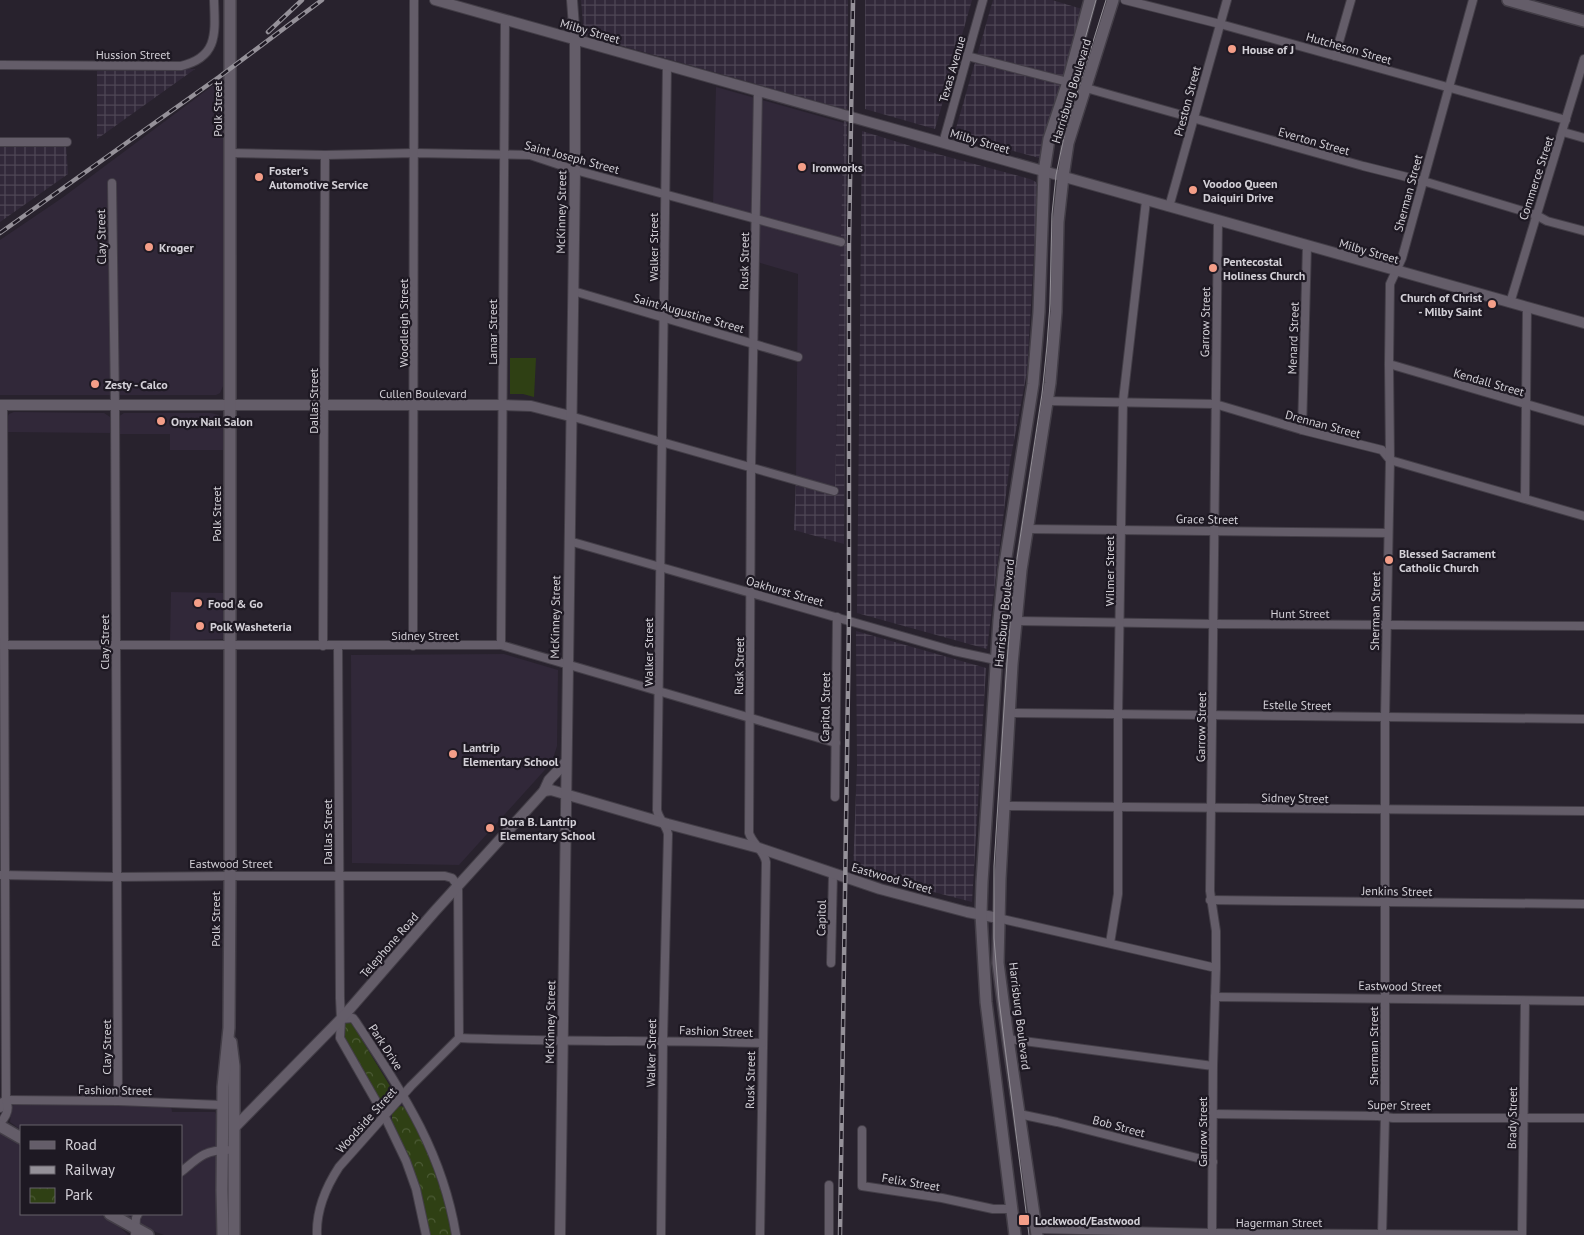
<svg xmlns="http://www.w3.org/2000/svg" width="1584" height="1235" font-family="'PT Sans',sans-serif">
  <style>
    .built { fill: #312839 }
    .industrial { fill: url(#industrial-grid) }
    .grass { fill: #2f4014 }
    .park { fill: url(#park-crowns) }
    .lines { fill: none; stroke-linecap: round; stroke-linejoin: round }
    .minor-casing { stroke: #433e47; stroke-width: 10 }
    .tertiary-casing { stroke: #433e47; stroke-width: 12 }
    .secondary-casing { stroke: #433e47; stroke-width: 14 }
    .minor { stroke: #645d69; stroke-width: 8 }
    .tertiary { stroke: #645d69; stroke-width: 10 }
    .secondary { stroke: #645d69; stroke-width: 11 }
    .tram { stroke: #959199; stroke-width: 1 }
    .rail-casing { stroke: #959199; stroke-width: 4.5 }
    .rail { stroke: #1e1923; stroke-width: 2.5; stroke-dasharray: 8; stroke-linecap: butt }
    .poi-dot { fill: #f49e88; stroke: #1e1923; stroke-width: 2 }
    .labels { text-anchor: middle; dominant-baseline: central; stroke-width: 4.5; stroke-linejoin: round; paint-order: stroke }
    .street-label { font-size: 12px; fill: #d3d0d7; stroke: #1e1923 }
    .poi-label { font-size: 12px; font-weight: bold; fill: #d3d0d7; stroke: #1e1923; text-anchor: start }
  </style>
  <defs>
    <pattern id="industrial-grid" width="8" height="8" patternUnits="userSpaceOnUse" patternTransform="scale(1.25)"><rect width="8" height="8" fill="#312839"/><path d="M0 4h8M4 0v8" fill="none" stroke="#4e4655"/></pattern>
    <pattern id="park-crowns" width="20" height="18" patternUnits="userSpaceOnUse" patternTransform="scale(1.25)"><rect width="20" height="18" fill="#2f4014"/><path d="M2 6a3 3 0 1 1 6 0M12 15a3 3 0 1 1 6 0" fill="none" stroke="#4c5b35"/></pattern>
  </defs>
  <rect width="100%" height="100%" fill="#28222d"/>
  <g class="built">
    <polygon points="223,78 224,196 224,384 220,393 216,395 0,395 0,240 62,198"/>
    <polygon points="716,87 844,123 835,489 796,477 798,274 757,262 759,216 713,204"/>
    <polygon points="14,412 104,413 110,417 110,433 6,432 6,419 9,414"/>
    <polygon points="124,413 211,413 219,415 223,422 224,450 170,450 170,434 117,434 118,417"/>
    <polygon points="171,592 224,593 224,637 223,639 170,641"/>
    <polygon points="504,654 558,670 557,746 552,762 459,865 352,863 351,655"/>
    <polygon points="17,1103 171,1104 172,1112 215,1112 217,1116 217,1235 164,1235 150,1230 123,1214 181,1214 181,1126 21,1126 21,1130 10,1122 12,1106"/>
    <polygon points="0,1133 21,1145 21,1214 100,1214 122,1229 128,1235 0,1235"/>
  </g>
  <g class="industrial">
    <polygon points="581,0 848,0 844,544 794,530 796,477 835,488 844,109 584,35"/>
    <polygon points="865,0 972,0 935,129 865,109"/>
    <polygon points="993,0 1052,0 1082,9 1043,159 954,135"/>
    <polygon points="195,69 97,139 97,71"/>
    <polygon points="862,131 930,152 1030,179 1036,182 1038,186 1027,372 1010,462 987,649 857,613"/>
    <polygon points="0,145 66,145 68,174 0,222"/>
    <polygon points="856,631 986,668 972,902 853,871 857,765"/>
  </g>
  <polygon class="grass" points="510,358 536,358 534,397 523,394 510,394"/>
  <g class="park">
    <polygon points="346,1020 351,1022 393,1091 394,1098 388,1104 384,1105 381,1102 342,1032 341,1024"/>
    <path d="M 402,1106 C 408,1111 411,1119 415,1125 C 435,1159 444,1197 452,1235 L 430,1235 C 422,1195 410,1158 392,1121 L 392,1113 L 398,1107 Z"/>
  </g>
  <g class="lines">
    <defs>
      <g id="minor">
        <polyline points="1125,0 1220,24 1566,120"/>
        <polyline points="967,56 1068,82"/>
        <polyline points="1335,56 1351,0"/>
        <path d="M 0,65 L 181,66 C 219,57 215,32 214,0"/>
        <polyline points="1086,88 1363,166 1423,181 1536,215 1547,221 1584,231"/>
        <path d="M 758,91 L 751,468 L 749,833 C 753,845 764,850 766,862 L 760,1235"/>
        <polyline points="1563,132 1584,138"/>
        <polyline points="0,142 67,142"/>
        <polyline points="943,143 983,0"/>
        <polyline points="230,153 325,155 414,153 530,155 575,170 841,242"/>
        <polyline points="112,183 115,405 118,1101"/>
        <polyline points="1169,207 1227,0"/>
        <polyline points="573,291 798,357"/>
        <polyline points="1510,303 1584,59"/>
        <polyline points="1389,364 1584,421"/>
        <polyline points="1047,401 1215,404 1302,430 1382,450 1390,460 1584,516"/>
        <polyline points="570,416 834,491"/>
        <polyline points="1302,430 1307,246"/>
        <polyline points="1525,498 1527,308"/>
        <polyline points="1027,529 1388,533"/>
        <polyline points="569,541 954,651 996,660"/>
        <polyline points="1017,621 1213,624 1584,626"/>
        <polyline points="0,645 501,645 836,743"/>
        <polyline points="501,645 505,20"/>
        <polyline points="323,646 325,155"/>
        <polyline points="338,646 340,998 341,1019 340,1038 384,1115 406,1161 416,1189 426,1235"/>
        <polyline points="413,646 414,0"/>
        <polyline points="1010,713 1584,719"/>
        <polyline points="835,797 837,617"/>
        <polyline points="1005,806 1584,811"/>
        <path d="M 0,875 L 116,877 L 230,876 L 445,876 L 452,878 L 458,886 L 459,1038 L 411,1086 L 339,1167 C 326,1187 316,1210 317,1235"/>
        <polyline points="1210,900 1584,904"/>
        <polyline points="998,918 1216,968"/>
        <polyline points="1110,943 1118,894 1118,715 1123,401 1146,201"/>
        <polyline points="831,963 833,873"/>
        <polyline points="1215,997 1584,1001"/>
        <path d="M 341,1019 L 353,1018 L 356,1022 C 402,1092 442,1150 456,1235"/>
        <path d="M 459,1038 C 560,1042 661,1040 762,1043"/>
        <polyline points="1008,1039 1213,1066"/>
        <polyline points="6,1100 118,1101 222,1105"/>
        <polyline points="0,1108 1,1103 6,1100"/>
        <polyline points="1019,1114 1057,1122 1213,1162"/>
        <polyline points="1213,1114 1378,1116 1393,1118 1584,1118"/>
        <path d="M 0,1123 C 7,1116 10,1109 6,1100 L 3,405"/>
        <polyline points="862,1130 862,1186 942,1198 993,1209 1012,1209"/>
        <path d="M 181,1172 C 198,1158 204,1150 227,1150"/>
        <polyline points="1036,1229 1212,1233 1522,1235"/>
        <polyline points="1212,1233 1213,1066 1216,968 1216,931 1210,891 1218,221"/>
        <polyline points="135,1235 136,1218 138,1214"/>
        <path d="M 661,1235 L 663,1040 L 668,834 C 666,824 659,820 657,810 L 667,65"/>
        <polyline points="829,1235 829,1185"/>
        <polyline points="1382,1235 1385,1117 1385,718 1390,460 1389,364 1390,284 1402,258 1473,0"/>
        <polyline points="1522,1235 1525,1001"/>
      </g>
      <g id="tertiary">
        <polyline points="435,0 1584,323"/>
        <polyline points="0,405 502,405 531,406 570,416"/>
        <polyline points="544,791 551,790 668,824 759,848 880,889 967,912 998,918"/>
        <polyline points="234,1128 341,1019 435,911 544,791 549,780 566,762"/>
        <polyline points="560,1235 575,170 575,40 572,0"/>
      </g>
      <g id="secondary">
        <polyline points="1508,0 1584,21"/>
        <polyline points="231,1042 234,1066 234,1235"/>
        <polyline points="0,1126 21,1138"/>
        <polyline points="110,1214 148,1235"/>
        <polyline points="223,1235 222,1190 223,1087 229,1028 230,876 230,0"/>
        <polyline points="1015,1235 986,1002 981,914 982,882 999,620 1004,570 1033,384 1039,312 1044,172 1049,139 1068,82 1090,0"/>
        <polyline points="1037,1235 1008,1039 998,963 1000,879 1012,664 1021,570 1050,383 1056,312 1058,222 1063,177 1068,143 1113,0"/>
      </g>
    </defs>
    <use href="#minor" class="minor-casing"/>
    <use href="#tertiary" class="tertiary-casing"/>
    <use href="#secondary" class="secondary-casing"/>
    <use href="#minor" class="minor"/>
    <use href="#tertiary" class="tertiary"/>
    <use href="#secondary" class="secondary"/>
    <g class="tram">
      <polyline points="1069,96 1096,0"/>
      <polyline points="1029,1235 999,1000 994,938 994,866 1007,662 1013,585 1042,394 1047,346 1050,304 1052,214 1056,175 1065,132 1106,0"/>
    </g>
    <defs>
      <g id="rail">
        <polyline points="268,32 302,0"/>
        <polyline points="0,233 219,77 322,0"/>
        <polyline points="840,1235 849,620 849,244 853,0"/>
      </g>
    </defs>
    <use href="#rail" class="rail-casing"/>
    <use href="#rail" class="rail"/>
  </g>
  <g class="poi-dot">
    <circle cx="1232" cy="49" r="5"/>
    <circle cx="802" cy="167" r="5"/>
    <circle cx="259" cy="177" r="5"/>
    <circle cx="1193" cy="190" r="5"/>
    <circle cx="149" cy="247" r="5"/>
    <circle cx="1213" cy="268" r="5"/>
    <circle cx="1492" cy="304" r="5"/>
    <circle cx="95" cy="384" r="5"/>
    <circle cx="161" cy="421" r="5"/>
    <circle cx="1389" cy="560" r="5"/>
    <circle cx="198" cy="603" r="5"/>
    <circle cx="200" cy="626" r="5"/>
    <circle cx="453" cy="754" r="5"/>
    <circle cx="490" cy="828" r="5"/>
    <rect x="1018" y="1214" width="12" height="12" rx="2.5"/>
  </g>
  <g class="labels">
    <g class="street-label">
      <text transform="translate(590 31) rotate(16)">Milby Street</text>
      <text transform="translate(1349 48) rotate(16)">Hutcheson Street</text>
      <text x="133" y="54">Hussion Street</text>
      <text transform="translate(952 69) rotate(-74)">Texas Avenue</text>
      <text transform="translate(1071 91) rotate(-73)">Harrisburg Boulevard</text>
      <text transform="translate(1187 101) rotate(-75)">Preston Street</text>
      <text transform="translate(217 109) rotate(-90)">Polk Street</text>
      <text transform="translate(980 141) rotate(16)">Milby Street</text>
      <text transform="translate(1314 141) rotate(16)">Everton Street</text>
      <text transform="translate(572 157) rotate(15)">Saint Joseph Street</text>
      <text transform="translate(1536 178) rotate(-72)">Commerce Street</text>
      <text transform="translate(1408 193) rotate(-75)">Sherman Street</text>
      <text transform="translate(561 212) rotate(-89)">McKinney Street</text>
      <text transform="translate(101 237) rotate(-91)">Clay Street</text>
      <text transform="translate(653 247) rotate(-90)">Walker Street</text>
      <text transform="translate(1369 251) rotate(16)">Milby Street</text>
      <text transform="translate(744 261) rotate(-89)">Rusk Street</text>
      <text transform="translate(689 313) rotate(16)">Saint Augustine Street</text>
      <text transform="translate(1205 322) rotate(-89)">Garrow Street</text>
      <text transform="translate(403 323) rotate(-90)">Woodleigh Street</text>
      <text transform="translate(492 332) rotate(-90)">Lamar Street</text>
      <text transform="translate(1293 338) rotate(-88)">Menard Street</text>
      <text transform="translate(1489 382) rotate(16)">Kendall Street</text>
      <text x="423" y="393">Cullen Boulevard</text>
      <text transform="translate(313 401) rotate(-90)">Dallas Street</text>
      <text transform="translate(1323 424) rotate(15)">Drennan Street</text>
      <text transform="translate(216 514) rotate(-90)">Polk Street</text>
      <text transform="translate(1207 519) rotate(1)">Grace Street</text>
      <text transform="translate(1109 571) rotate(-90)">Wilmer Street</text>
      <text transform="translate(785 591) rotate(16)">Oakhurst Street</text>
      <text transform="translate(1375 611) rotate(-89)">Sherman Street</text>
      <text transform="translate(1004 613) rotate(-84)">Harrisburg Boulevard</text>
      <text x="1300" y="613">Hunt Street</text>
      <text transform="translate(555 617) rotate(-89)">McKinney Street</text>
      <text x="425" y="635">Sidney Street</text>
      <text transform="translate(104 642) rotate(-90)">Clay Street</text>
      <text transform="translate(648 652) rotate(-90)">Walker Street</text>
      <text transform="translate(739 666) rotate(-89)">Rusk Street</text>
      <text transform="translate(1297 705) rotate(1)">Estelle Street</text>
      <text transform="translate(825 707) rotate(-89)">Capitol Street</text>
      <text transform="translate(1201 727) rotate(-89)">Garrow Street</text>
      <text transform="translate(1295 798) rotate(1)">Sidney Street</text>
      <text transform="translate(327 832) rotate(-90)">Dallas Street</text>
      <text x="231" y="863">Eastwood Street</text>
      <text transform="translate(892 878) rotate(16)">Eastwood Street</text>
      <text transform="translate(1397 891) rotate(1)">Jenkins Street</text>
      <text transform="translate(821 918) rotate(-89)">Capitol</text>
      <text transform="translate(215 919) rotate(-90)">Polk Street</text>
      <text transform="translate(389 945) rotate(-49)">Telephone Road</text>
      <text transform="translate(1400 986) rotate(1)">Eastwood Street</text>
      <text transform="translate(1020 1016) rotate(83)">Harrisburg Boulevard</text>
      <text transform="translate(550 1022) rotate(-89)">McKinney Street</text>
      <text transform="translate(716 1031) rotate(2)">Fashion Street</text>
      <text transform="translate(1373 1046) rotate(-90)">Sherman Street</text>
      <text transform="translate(106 1047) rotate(-90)">Clay Street</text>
      <text transform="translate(386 1047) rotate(57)">Park Drive</text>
      <text transform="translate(651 1053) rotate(-89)">Walker Street</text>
      <text transform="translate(750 1080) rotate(-89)">Rusk Street</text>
      <text transform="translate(115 1090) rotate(1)">Fashion Street</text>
      <text transform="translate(1399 1105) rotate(1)">Super Street</text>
      <text transform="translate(1512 1118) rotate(-89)">Brady Street</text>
      <text transform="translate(366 1120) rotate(-48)">Woodside Street</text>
      <text transform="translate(1119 1126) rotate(15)">Bob Street</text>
      <text transform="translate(1202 1132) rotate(-90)">Garrow Street</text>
      <text transform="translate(911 1182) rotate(9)">Felix Street</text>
      <text x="1279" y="1222">Hagerman Street</text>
    </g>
    <g class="poi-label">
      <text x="1242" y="49">House of J</text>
      <text x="812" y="167">Ironworks</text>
      <text x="269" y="170">Foster's<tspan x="269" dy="14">Automotive Service</tspan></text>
      <text x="1203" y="183">Voodoo Queen<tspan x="1203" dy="14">Daiquiri Drive</tspan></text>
      <text x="159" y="247">Kroger</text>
      <text x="1223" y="261">Pentecostal<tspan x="1223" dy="14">Holiness Church</tspan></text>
      <text x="1482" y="297" text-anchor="end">Church of Christ<tspan x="1482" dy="14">- Milby Saint</tspan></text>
      <text x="105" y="384">Zesty - Calco</text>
      <text x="171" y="421">Onyx Nail Salon</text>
      <text x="1399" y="553">Blessed Sacrament<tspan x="1399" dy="14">Catholic Church</tspan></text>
      <text x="208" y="603">Food &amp; Go</text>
      <text x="210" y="626">Polk Washeteria</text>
      <text x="463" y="747">Lantrip<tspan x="463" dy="14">Elementary School</tspan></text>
      <text x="500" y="821">Dora B. Lantrip<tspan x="500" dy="14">Elementary School</tspan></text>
      <text x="1035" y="1220">Lockwood/Eastwood</text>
    </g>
  </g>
  <rect x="20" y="1125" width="162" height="90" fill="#1e1923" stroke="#66626b"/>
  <rect x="30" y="1141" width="25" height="8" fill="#645d69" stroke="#66626b"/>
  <text x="65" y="1150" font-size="15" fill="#d3d0d7">Road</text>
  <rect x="30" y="1166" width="25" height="8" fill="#959199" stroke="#66626b"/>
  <text x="65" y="1175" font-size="15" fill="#d3d0d7">Railway</text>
  <rect x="30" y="1188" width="25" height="15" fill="url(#park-crowns)" stroke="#66626b"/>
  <text x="65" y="1200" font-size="15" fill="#d3d0d7">Park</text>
</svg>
